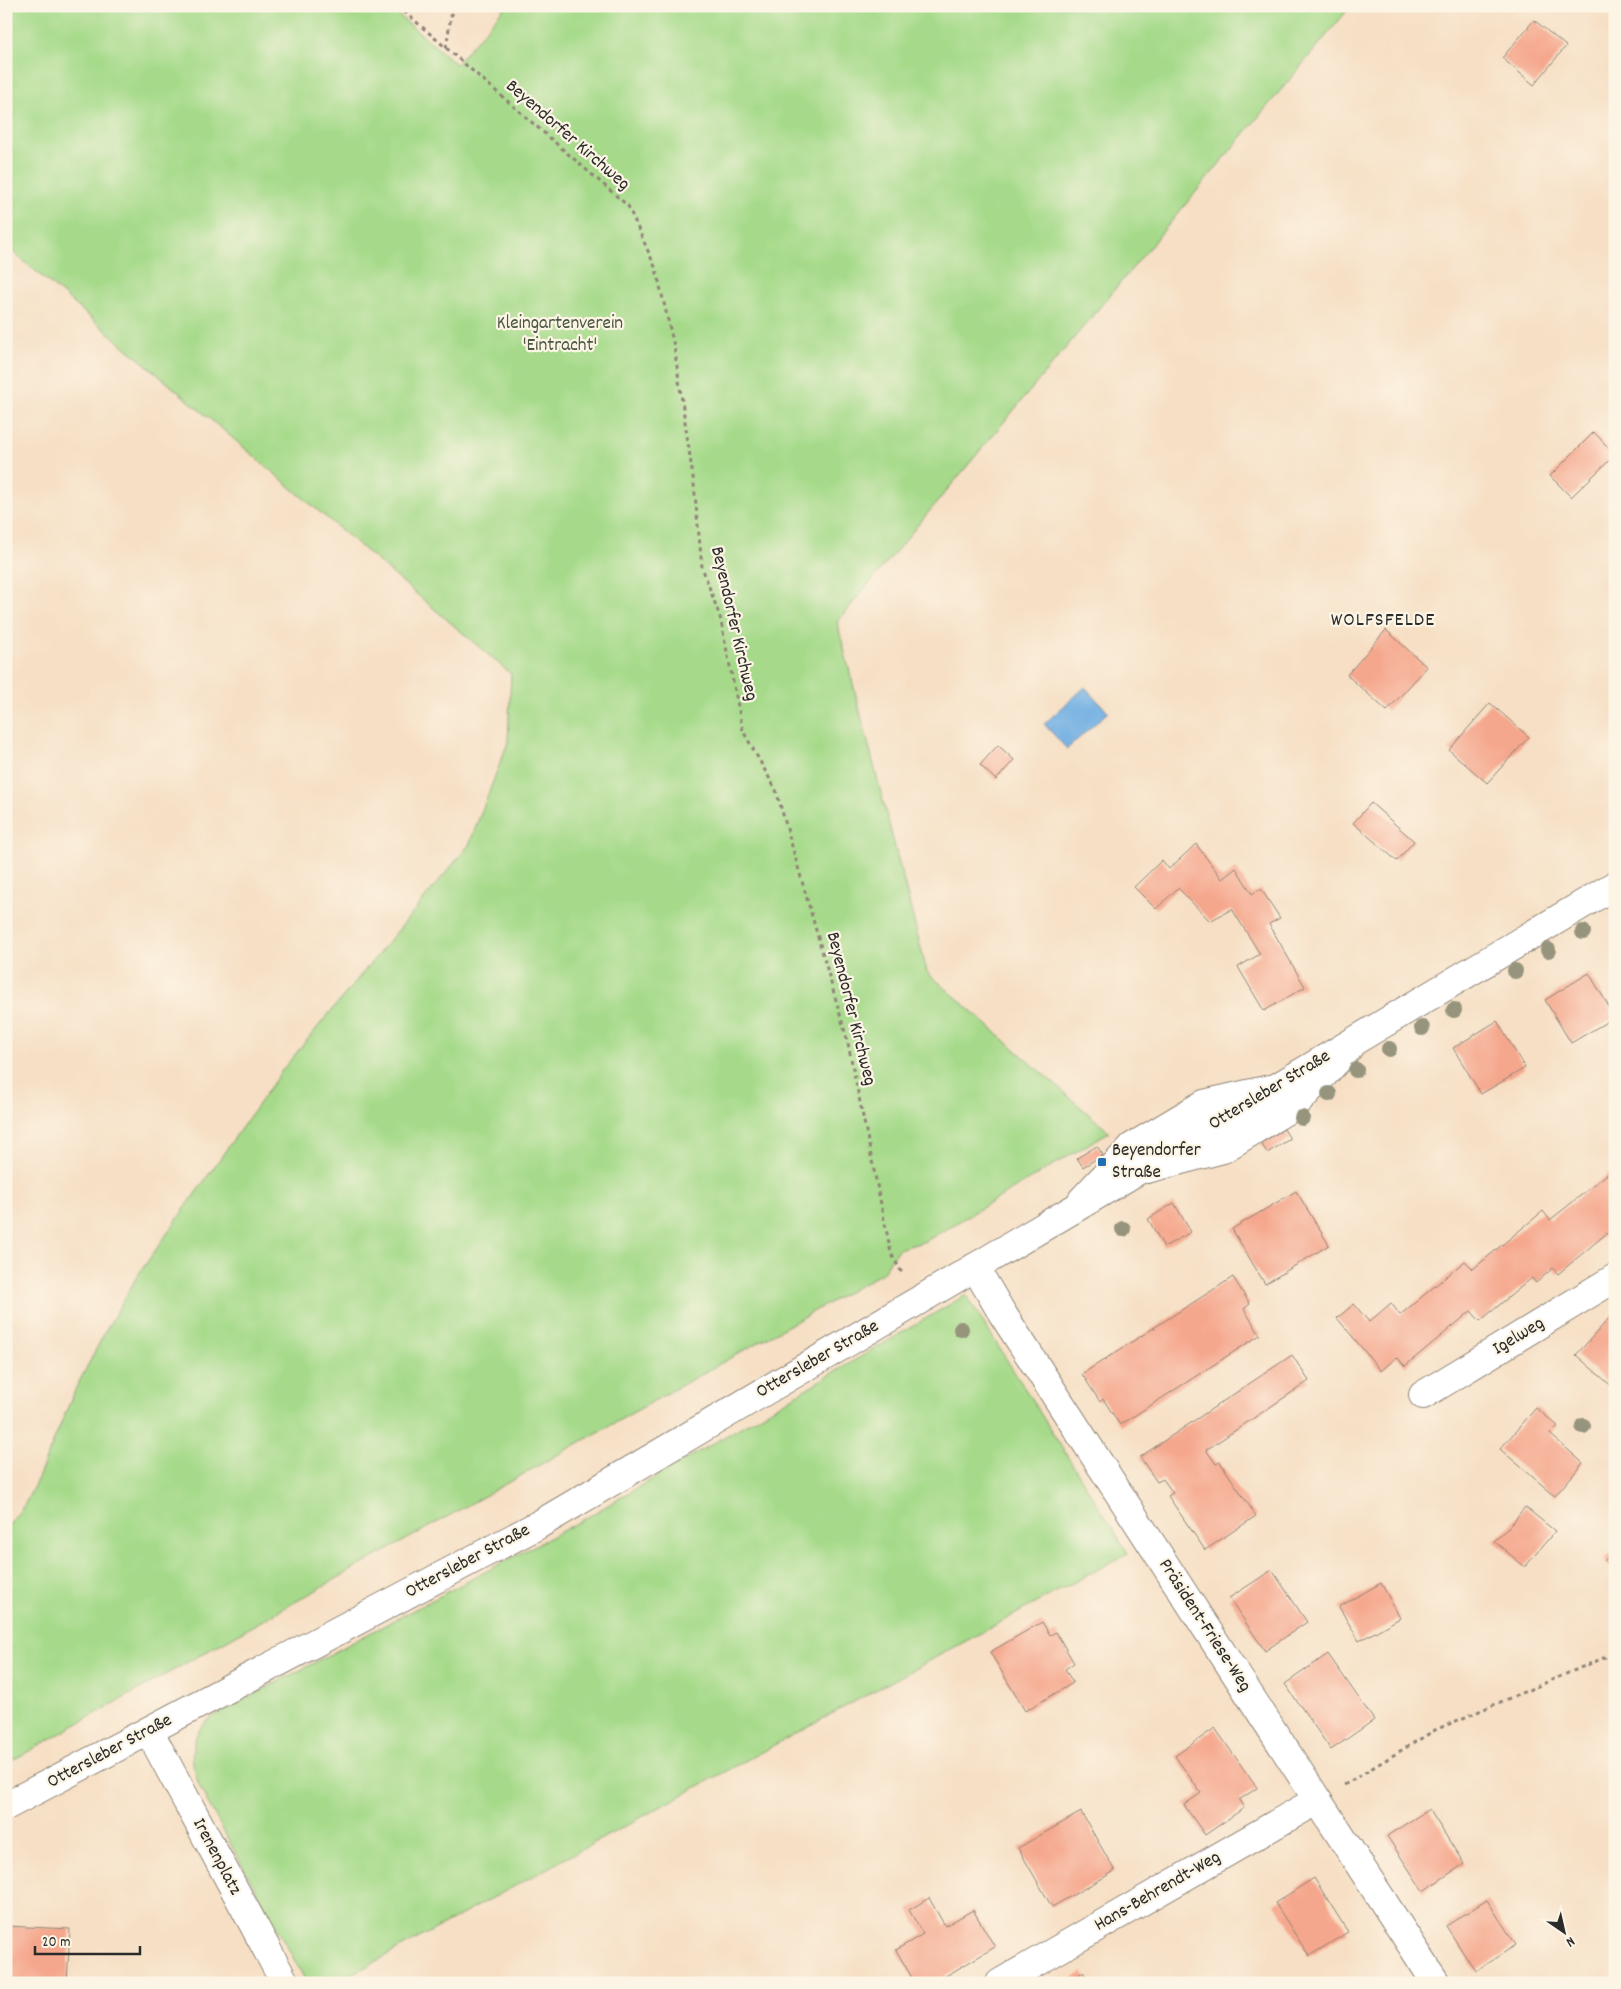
<svg xmlns="http://www.w3.org/2000/svg" width="1621" height="1989" font-family="Dekko,sans-serif">
  <style>
    .green { fill: #a6da8a; stroke: #68825a }
    .water { fill: #70afe3; stroke: #4e6d87 }
    .building { fill: #f5a78d }
    .lines { fill: none; stroke-linecap: round; stroke-linejoin: round }
    .minor-casing { stroke: #908578; stroke-width: 30 }
    .major-casing { stroke: #908578; stroke-width: 30 }
    .path { stroke: #908578; stroke-width: 3; stroke-dasharray: 4 4; stroke-linecap: butt }
    .minor { stroke: #fff; stroke-width: 28 }
    .major { stroke: #fff; stroke-width: 28 }
    .tree { fill: #97947d }
    .poi-dot { fill: #1f6fb2; stroke: #fcf5e5; stroke-width: 2 }
    .labels { text-anchor: middle; dominant-baseline: central; stroke-width: 4.5; stroke-linejoin: round; paint-order: stroke }
    .street-label { font-size: 19px; fill: #2b2b2b; stroke: #fcf5e5 }
    .park-label { font-size: 19px; fill: #4a5743; stroke: #fcf5e5 }
    .poi-label { font-size: 19px; fill: #2b2b2b; stroke: #fcf5e5; text-anchor: start }
    .neighbourhood-label { font-size: 20px; letter-spacing: 1px; fill: #2b2b2b; stroke: #fcf5e5 }
  </style>
  <rect width="100%" height="100%" fill="#fcf5e5"/>
  <filter id="ink" filterUnits="userSpaceOnUse"><feTurbulence type="fractalNoise" baseFrequency=".02" numOctaves="2"/><feDisplacementMap in="SourceGraphic" scale="10" xChannelSelector="R" yChannelSelector="G"/><feConvolveMatrix kernelMatrix="1 2 1 2 8 2 1 2 1" color-interpolation-filters="sRGB"/></filter>
  <filter id="wash" filterUnits="userSpaceOnUse"><feTurbulence type="fractalNoise" baseFrequency=".0096" numOctaves="4" result="noise"/><feDisplacementMap in="SourceGraphic" scale="20" xChannelSelector="R" yChannelSelector="G"/><feGaussianBlur stdDeviation="1.12" result="paint"/><feColorMatrix in="noise" values="0 0 0 0 0 0 0 0 0 0 0 0 0 0 0 0 0 1.4 0 .05"/><feComposite in="paint" operator="in"/></filter>
  <g filter="url(#wash)">
    <rect width="100%" height="100%" fill="#f6dfc4"/>
    <g class="green">
      <polygon points="6,6 388,6 456,64 506,6 1351,6 837,622 927,972 1109,1132 926,1241 898,1249 882,1273 6,1764 6,1529 25,1504 39,1476 76,1388 105,1332 138,1275 283,1069 469,845 508,742 511,674 6,246"/>
      <path d="M 966,1295 L 1128,1553 L 336,1983 L 307,1983 L 201,1790 C 194,1772 188,1753 197,1734 C 199,1729 206,1723 210,1718 L 579,1522 Z"/>
    </g>
    <polygon class="water" points="1085,687 1108,712 1067,749 1044,724"/>
    <g id="blocks">
      <g class="building">
        <polygon points="1534,20 1566,46 1534,85 1502,58"/>
        <polygon points="1594,432 1615,455 1571,497 1550,476"/>
        <polygon points="1386,630 1427,667 1387,711 1347,675"/>
        <polygon points="1490,703 1529,737 1487,783 1449,750"/>
        <polygon points="998,745 1014,760 996,780 980,765"/>
        <polygon points="1371,803 1414,841 1397,861 1353,823"/>
        <polygon points="1196,844 1222,879 1236,868 1252,894 1261,889 1280,918 1269,924 1305,987 1264,1011 1238,967 1260,954 1232,909 1210,921 1178,888 1156,909 1134,887 1162,860 1169,869"/>
        <polygon points="1589,973 1615,1017 1571,1043 1545,1000"/>
        <polygon points="1497,1021 1525,1068 1481,1094 1453,1048"/>
        <polygon points="1284,1129 1290,1139 1267,1153 1261,1143"/>
        <polygon points="1097,1146 1103,1155 1083,1167 1077,1158"/>
        <polygon points="1615,1168 1615,1236 1611,1239 1607,1233 1558,1274 1553,1268 1536,1283 1532,1278 1480,1321 1471,1311 1405,1366 1397,1357 1381,1371 1337,1318 1354,1304 1369,1322 1391,1303 1400,1315 1465,1261 1473,1269 1543,1211 1550,1220"/>
        <polygon points="1296,1191 1329,1245 1265,1284 1232,1229"/>
        <polygon points="1174,1203 1191,1232 1164,1247 1148,1219"/>
        <polygon points="1233,1277 1250,1304 1244,1309 1260,1335 1120,1425 1103,1399 1100,1402 1082,1374"/>
        <polygon points="1615,1312 1615,1389 1576,1355"/>
        <polygon points="1292,1355 1309,1381 1206,1450 1216,1464 1220,1462 1256,1516 1205,1550 1168,1496 1173,1493 1163,1479 1157,1482 1140,1457"/>
        <polygon points="1536,1408 1558,1426 1550,1434 1583,1463 1555,1496 1500,1449"/>
        <polygon points="1525,1507 1555,1531 1525,1567 1494,1541 1508,1528"/>
        <polygon points="1611,1554 1615,1558 1615,1572 1604,1561"/>
        <polygon points="1272,1570 1307,1622 1265,1651 1229,1598"/>
        <polygon points="1381,1583 1400,1618 1359,1641 1339,1607"/>
        <polygon points="1042,1622 1050,1635 1056,1632 1074,1663 1065,1669 1073,1683 1025,1711 990,1652"/>
        <polygon points="1328,1654 1374,1720 1331,1750 1285,1684"/>
        <polygon points="1215,1728 1257,1788 1239,1800 1244,1808 1205,1835 1184,1805 1201,1793 1175,1756"/>
        <polygon points="1429,1809 1464,1864 1423,1891 1387,1836"/>
        <polygon points="1081,1812 1115,1871 1052,1907 1018,1848"/>
        <polygon points="1314,1878 1348,1932 1309,1956 1275,1903"/>
        <polygon points="929,1898 945,1926 973,1910 995,1947 934,1983 915,1983 896,1950 923,1934 909,1910"/>
        <polygon points="1487,1900 1516,1945 1475,1971 1446,1926"/>
        <polygon points="6,1926 70,1929 67,1983 6,1983"/>
        <polygon points="1083,1972 1090,1983 1065,1983"/>
      </g>
    </g>
  </g>
  <g filter="url(#ink)">
    <use href="#blocks" fill-opacity="0" stroke="#908578" stroke-width="1"/>
    <g class="lines">
      <defs>
        <g id="minor">
          <polyline points="1147,1169 1223,1149 1295,1105 1348,1049"/>
          <polyline points="1082,1200 1132,1147 1204,1104 1270,1089"/>
          <polyline points="975,1267 1002,1313 1436,1983"/>
          <polyline points="1423,1395 1615,1278"/>
          <polyline points="149,1731 285,1983"/>
          <polyline points="1000,1983 1316,1801"/>
        </g>
        <polyline id="major" points="6,1806 538,1525 1072,1210 1615,885"/>
      </defs>
      <use href="#minor" class="minor-casing"/>
      <use href="#major" class="major-casing"/>
      <g class="path">
        <polyline points="398,6 628,206 656,269 674,346 694,484 702,567 720,617 743,731 776,790 847,1039 891,1253 903,1275"/>
        <polyline points="446,48 451,16 457,6"/>
        <polyline points="1344,1785 1435,1730 1615,1653"/>
      </g>
      <use href="#minor" class="minor"/>
      <use href="#major" class="major"/>
    </g>
    <g class="tree">
      <circle cx="1583" cy="932" r="8"/>
      <circle cx="1548" cy="950" r="8"/>
      <circle cx="1515" cy="971" r="8"/>
      <circle cx="1454" cy="1010" r="8"/>
      <circle cx="1422" cy="1028" r="8"/>
      <circle cx="1389" cy="1049" r="8"/>
      <circle cx="1356" cy="1070" r="8"/>
      <circle cx="1329" cy="1094" r="8"/>
      <circle cx="1302" cy="1118" r="8"/>
      <circle cx="1123" cy="1229" r="8"/>
      <circle cx="961" cy="1329" r="8"/>
      <circle cx="1583" cy="1426" r="8"/>
    </g>
  </g>
  <rect class="poi-dot" x="1097" y="1157" width="10" height="10" rx="2.5"/>
  <g class="labels">
    <g class="street-label">
      <text transform="translate(567 136) rotate(41)">Beyendorfer Kirchweg</text>
      <text transform="translate(733 624) rotate(77)">Beyendorfer Kirchweg</text>
      <text transform="translate(850 1009) rotate(76)">Beyendorfer Kirchweg</text>
      <text transform="translate(1270 1091) rotate(-31)">Ottersleber Straße</text>
      <text transform="translate(1519 1337) rotate(-31)">Igelweg</text>
      <text transform="translate(818 1360) rotate(-30)">Ottersleber Straße</text>
      <text transform="translate(468 1562) rotate(-28)">Ottersleber Straße</text>
      <text transform="translate(1204 1626) rotate(57)">Präsident-Friese-Weg</text>
      <text transform="translate(110 1752) rotate(-28)">Ottersleber Straße</text>
      <text transform="translate(216 1857) rotate(62)">Irenenplatz</text>
      <text transform="translate(1158 1892) rotate(-30)">Hans-Behrendt-Weg</text>
    </g>
    <g class="park-label">
      <text x="560" y="324">Kleingartenverein<tspan x="560" dy="22">'Eintracht'</tspan></text>
    </g>
    <g class="poi-label">
      <text x="1112" y="1151">Beyendorfer<tspan x="1112" dy="22">Straße</tspan></text>
    </g>
    <g class="neighbourhood-label">
      <text x="1383" y="621">WOLFSFELDE</text>
    </g>
  </g>
  <rect width="1621" height="1989" fill="none" stroke="#fcf5e5" stroke-width="25"/>
  <g transform="translate(1564 1932) rotate(146)" stroke="#fcf5e5" stroke-width="4" paint-order="stroke">
  <path d="M0-4L9 19L0 12L-9 19Z" fill="#2b2b2b"/>
  <text y="-8" font-size="14" font-weight="bold" text-anchor="middle" fill="#2b2b2b">N</text>
  </g>
  <path d="M35 1946v8h105v-8" fill="none" stroke="#2b2b2b" stroke-width="2.5"/>
  <text x="42" y="1946" font-size="15" fill="#2b2b2b" stroke="#fcf5e5" stroke-width="4" paint-order="stroke">20 m</text>
</svg>
